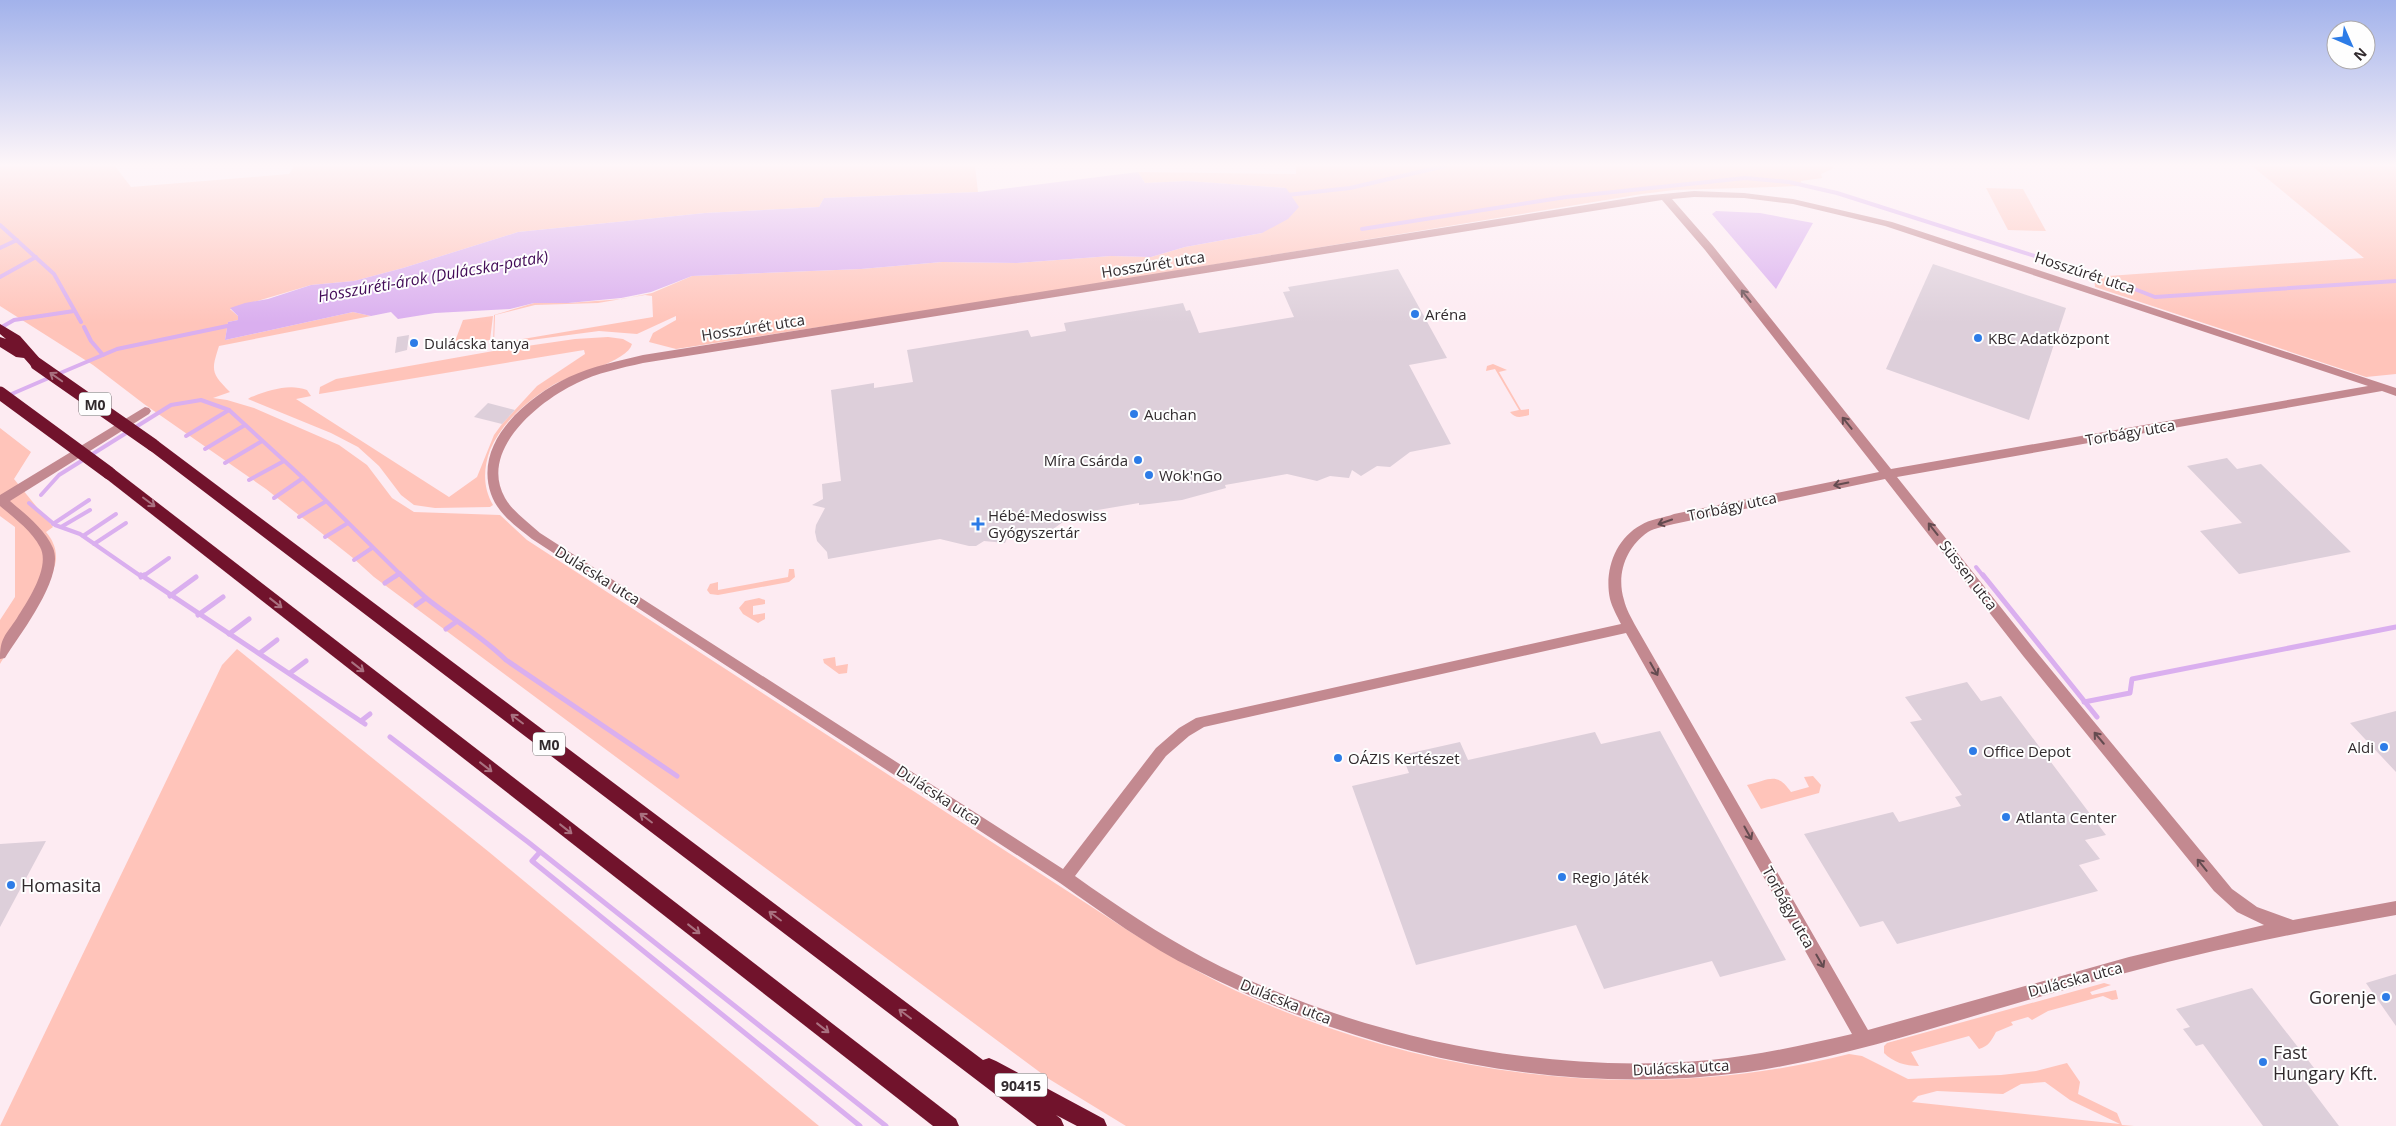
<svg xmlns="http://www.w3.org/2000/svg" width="2396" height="1126" font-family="'Open Sans',sans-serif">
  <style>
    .green { fill: #ffc4ba; fill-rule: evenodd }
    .water { fill: #daafef }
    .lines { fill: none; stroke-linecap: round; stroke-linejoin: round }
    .stream-far1 { stroke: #daafef; stroke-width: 4 }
    .stream { stroke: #daafef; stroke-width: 5 }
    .building { fill: #ddcfda }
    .street { fill: #c38990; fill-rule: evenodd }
    .highway { fill: #71132c; fill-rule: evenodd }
    .highway-bridge { stroke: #71132c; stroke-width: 13 }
    .oneway { stroke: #644b50 }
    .oneway2 { stroke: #a97180 }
    .poi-dot { fill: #2d7ce7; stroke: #fefefe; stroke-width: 2 }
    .labels { text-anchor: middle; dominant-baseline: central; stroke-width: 4; stroke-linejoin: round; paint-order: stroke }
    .shield { fill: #fefefe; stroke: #6e6a6c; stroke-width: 1 }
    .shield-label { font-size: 14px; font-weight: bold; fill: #312a2d }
    .street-label { font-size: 15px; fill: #312a2d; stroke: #fefefe }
    .poi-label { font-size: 15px; fill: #312a2d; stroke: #fefefe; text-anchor: start }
    .water-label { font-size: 16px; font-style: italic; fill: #420b57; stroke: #fefefe }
    .near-poi-label { font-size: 18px; fill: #312a2d; stroke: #fefefe; text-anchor: start }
  </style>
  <rect width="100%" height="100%" fill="#fdebf2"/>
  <g class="green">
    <path d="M 0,166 L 115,166 L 131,187 L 289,174 L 294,166 L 975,166 L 978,192 L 824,198 L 819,207 L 705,213 L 518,232 L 403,268 L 354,281 L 311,285 L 230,309 L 238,316 L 238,320 L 228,322 L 225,340 L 353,312 L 371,316 L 219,346 C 211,371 211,373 230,392 L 213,398 L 227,400 L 254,408 L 339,445 L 367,465 L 392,498 L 414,512 L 500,515 L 527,540 L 1132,933 C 1171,956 1210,980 1252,998 C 1439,1080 1650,1104 1849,1054 L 1862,1056 L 1908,1079 L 2001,1075 L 2036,1071 L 2067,1063 L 2080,1082 L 2078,1094 L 2117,1113 L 2122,1125 L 2134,1126 L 1126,1126 L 1049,1079 L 374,577 L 353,558 L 266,489 L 144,404 L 93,365 L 0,306 ZM 2045,1082 L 2070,1100 L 2120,1124 L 1912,1102 L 1918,1096 L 1937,1091 L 2003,1094 L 2021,1084 Z"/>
    <path d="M 1296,166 L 1829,166 L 1834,168 L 1821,174 L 1822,178 L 1801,181 L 1800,186 L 1674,190 L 1642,194 L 1036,294 L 676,349 L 649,342 L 653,333 L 676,320 L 676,316 L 637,334 L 599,331 L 493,345 L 494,315 L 534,303 L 568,303 L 623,299 L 652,293 L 692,276 L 861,269 L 942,262 L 1017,263 L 1111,256 L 1151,257 L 1185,247 L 1262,233 L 1286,188 L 1187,181 L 1145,183 L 1138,172 L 1296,174 ZM 645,295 L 652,296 L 653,317 L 494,344 L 495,315 L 535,305 L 598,303 Z"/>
    <polygon points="2252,166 2396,166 2396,374 2366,377 2095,287 2094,277 2364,258"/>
    <polygon points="1986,188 2023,189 2046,231 2008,230"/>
    <polygon points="493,316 490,340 454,344 463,320"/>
    <path d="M 608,337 L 623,339 L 632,344 C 628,362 571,375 553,385 C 527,401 502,422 490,450 C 483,469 483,488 493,505 L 490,507 L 435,508 L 414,505 L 401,495 L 379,466 L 358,447 L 331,433 L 248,399 L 251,397 C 268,391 288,383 307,390 L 311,396 L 296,399 L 449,497 L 477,477 L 494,435 L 502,424 L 537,386 L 585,354 L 584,350 L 319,394 L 320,387 L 336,379 L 499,350 L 575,339 Z"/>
    <path d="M 1493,364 L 1507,370 L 1499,372 L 1521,410 L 1529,409 L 1529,415 C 1522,417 1515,419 1510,412 L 1519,410 L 1495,369 L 1486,371 L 1487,366 Z"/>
    <path d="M 0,428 L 31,452 L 14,479 L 53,527 L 46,532 C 52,539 56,547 56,557 C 57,578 13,643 0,664 L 0,620 L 15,597 L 15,527 L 0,516 Z"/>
    <polygon points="789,569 794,569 795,577 789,582 718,595 710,594 707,590 710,584 718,582 718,590 788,577"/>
    <polygon points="759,598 765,600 765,604 753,606 753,615 765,613 765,619 758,623 743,614 739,608 745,601"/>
    <polygon points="237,649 489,852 819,1126 0,1126 222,665"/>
    <polygon points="835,657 836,666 848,664 847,673 839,674 824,663 823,659"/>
    <path d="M 1813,776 L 1821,785 L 1819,793 L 1761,809 L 1747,785 C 1769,780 1777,771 1791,792 L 1809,787 L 1804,777 Z"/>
    <path d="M 2104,983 L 2111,985 L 2090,992 L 2092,995 L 2116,990 L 2118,999 L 2112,1000 L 2103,996 L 2048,1011 L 2032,1020 L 2028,1017 L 2011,1022 L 2013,1025 L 1996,1032 C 1991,1041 1989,1046 1979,1049 L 1969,1036 L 1911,1052 L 1919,1066 C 1905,1066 1893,1062 1884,1053 L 1884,1046 L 1887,1043 Z"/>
  </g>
  <g class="water">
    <polygon points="1138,172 1145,183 1187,181 1286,188 1299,207 1288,219 1262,233 1185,247 1151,257 1111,256 1017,263 942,262 861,269 692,276 651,292 621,298 568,303 534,303 510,309 435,313 398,319 391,312 371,316 353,312 225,340 228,322 238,320 238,316 230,308 245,303 268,299 311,285 354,281 403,268 518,232 705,213 819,207 824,198 978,192"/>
    <polygon points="1716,211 1760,213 1813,223 1776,289 1712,214"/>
  </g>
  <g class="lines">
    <g class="stream-far1">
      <polyline points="1287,195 1350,188 1445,166"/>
      <polyline points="0,225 54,274 81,322"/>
      <polyline points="1362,229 1566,197 1745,178 1789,182 1837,193 2041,258"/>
      <polyline points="0,248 17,240"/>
      <polyline points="0,277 36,257"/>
      <polyline points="2114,281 2155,297 2396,281"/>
      <polyline points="84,327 91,341 103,355"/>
      <polyline points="0,328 14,320 74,311"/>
      <polyline points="58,374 117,349 232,325"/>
      <polyline points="7,396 51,377"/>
      <polyline points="186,436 229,410"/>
      <polyline points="205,449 245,425"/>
      <polyline points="225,463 262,441"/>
      <polyline points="249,480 284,461"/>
      <polyline points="41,495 59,475 171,405 201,400 229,410 303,478 403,577"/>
      <polyline points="274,498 303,478"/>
      <polyline points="29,503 55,525 80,534 142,577"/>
      <polyline points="299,517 325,502"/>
      <polyline points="53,524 89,500"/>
      <polyline points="61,527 90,510"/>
      <polyline points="83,536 116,514"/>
      <polyline points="325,537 348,523"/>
      <polyline points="94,544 126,523"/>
      <polyline points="354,560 372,548"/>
      <polyline points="1976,567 1984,577"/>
      <polyline points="142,577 169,558"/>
      <polyline points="395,577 400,573"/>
    </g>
    <g class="stream">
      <polyline points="141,575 365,724"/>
      <polyline points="401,575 426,598 416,605"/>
      <polyline points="1983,575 2097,717"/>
      <polyline points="141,577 144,575"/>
      <polyline points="385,583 397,575"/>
      <polyline points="170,596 196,577"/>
      <path d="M 426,598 C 452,619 482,636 506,660 L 677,776"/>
      <polyline points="198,615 223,597"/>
      <polyline points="446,629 456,622"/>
      <polyline points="229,634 249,619"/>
      <polyline points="260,653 277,640"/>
      <polyline points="290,673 306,661"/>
      <polyline points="2084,702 2130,693 2132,679 2396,627"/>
      <polyline points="361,721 370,714"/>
      <polyline points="390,737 528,842 886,1126"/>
      <polyline points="540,852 532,861 860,1126"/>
    </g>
  </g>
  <g class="building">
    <polygon points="1933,264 2066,308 2029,420 1886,369"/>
    <polygon points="1398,269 1447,358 1409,365 1451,444 1410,452 1390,467 1377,466 1361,476 1352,470 1349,478 1330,476 1317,481 1287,474 1225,485 1226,488 1182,500 1149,504 1139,505 1139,503 1074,514 1049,532 1036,530 1018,541 1009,534 1005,543 984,541 976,546 969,546 940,539 828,559 827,552 817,541 815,532 816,525 825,508 812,505 823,499 822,484 841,481 831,390 874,383 874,388 913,382 907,350 1028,330 1031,337 1066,331 1064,323 1183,303 1186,311 1190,310 1199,333 1294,317 1283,292 1290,291 1288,287"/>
    <polygon points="409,335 407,350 395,353 397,337"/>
    <polygon points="488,403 515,410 502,424 474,417"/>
    <polygon points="2227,458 2237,469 2261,464 2351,552 2239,574 2200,531 2242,523 2187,466"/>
    <polygon points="1967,682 1981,701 2001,696 2106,835 2085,840 2100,859 2079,865 2098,891 1897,944 1883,921 1860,927 1804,834 1893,812 1899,822 1961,806 1955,797 1962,795 1910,722 1922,720 1905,697"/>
    <polygon points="2396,711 2396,772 2350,723"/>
    <polygon points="1660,731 1786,960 1720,977 1712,961 1604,989 1576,925 1416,965 1352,786 1409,773 1402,755 1460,742 1468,760 1595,732 1601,744"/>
    <polygon points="46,841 0,927 0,844"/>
    <polygon points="2396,974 2396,1026 2366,983"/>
    <polygon points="2252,988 2321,1077 2305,1081 2339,1126 2263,1126 2203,1044 2196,1046 2183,1029 2190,1027 2176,1009"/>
  </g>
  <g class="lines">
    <g class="street">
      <path d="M 1694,191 L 1744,193 L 1793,199 L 1892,222 L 2396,388 L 2396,396 L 2382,391 L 1897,477 L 2034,649 L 2232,889 L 2257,907 L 2293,920 L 2396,901 L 2396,915 C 2343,925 2290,934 2237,946 C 2175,959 2114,976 2053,993 C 1952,1021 1851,1057 1747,1072 C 1559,1098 1364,1055 1196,970 C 1147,946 1104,914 1060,883 L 532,539 C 517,527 498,514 491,494 C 473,442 527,397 569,377 C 593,366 618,361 643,355 L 1642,196 ZM 1694,197 L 1744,198 L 1793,204 L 1885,226 L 2368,386 L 1891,469 L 1713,246 L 1672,199 ZM 1662,200 L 1705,250 L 1879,472 L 1674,514 C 1664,518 1650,519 1641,525 C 1615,539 1604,571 1610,599 C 1612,607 1617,616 1621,624 L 1196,718 L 1179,728 L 1156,748 L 1063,869 L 540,533 C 528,522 513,512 505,498 C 478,450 539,401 577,383 C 597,373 621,368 643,363 ZM 1885,479 L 2024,657 L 2214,891 L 2237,912 L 2264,925 L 2129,957 L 1868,1030 L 1635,625 C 1631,617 1626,609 1624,600 C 1616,574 1626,547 1648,532 C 1655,528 1666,526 1674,524 ZM 1626,633 L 1852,1034 C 1805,1045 1758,1055 1710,1060 C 1544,1076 1352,1036 1204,958 C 1159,934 1117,906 1075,876 L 1166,756 L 1189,736 L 1204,727 Z"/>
      <path d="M 145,407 L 149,408 L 151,411 L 149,414 L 10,501 C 25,514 45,529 53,548 C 65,577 20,634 5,658 L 0,659 C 0,638 5,636 17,618 C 27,602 51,567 40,547 C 32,531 14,518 0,506 L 0,495 Z"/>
    </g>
    <g class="highway">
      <polygon points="0,324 20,336 42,361 44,364 42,367 32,367 24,358 16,357 0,347 0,337 6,339 0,334"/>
      <polygon points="153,440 158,441 983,1060 989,1058 996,1061 1104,1119 1107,1126 1077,1126 1056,1115 1061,1119 1064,1126 1037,1126 148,449 146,445 148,441"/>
      <polygon points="109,468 114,469 956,1119 959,1126 933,1126 104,477 102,473 104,469"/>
    </g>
    <g class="highway-bridge">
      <polyline points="37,364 153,445"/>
      <polyline points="0,393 109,473"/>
    </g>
  </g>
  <defs><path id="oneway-shaft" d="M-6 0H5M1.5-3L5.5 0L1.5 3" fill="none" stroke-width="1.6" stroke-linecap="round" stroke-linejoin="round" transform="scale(1.25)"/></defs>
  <g class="oneway">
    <use href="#oneway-shaft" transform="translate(1746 296) rotate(-128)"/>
    <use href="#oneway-shaft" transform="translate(1847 423) rotate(-129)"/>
    <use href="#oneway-shaft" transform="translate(1841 484) rotate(169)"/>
    <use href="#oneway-shaft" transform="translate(1665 522) rotate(161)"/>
    <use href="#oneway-shaft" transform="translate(1933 529) rotate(-128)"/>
    <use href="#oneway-shaft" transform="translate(1654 669) rotate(60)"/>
    <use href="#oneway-shaft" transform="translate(2099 738) rotate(-130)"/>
    <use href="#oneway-shaft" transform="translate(1748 833) rotate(61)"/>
    <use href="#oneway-shaft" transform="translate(2202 865) rotate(-129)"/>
    <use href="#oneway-shaft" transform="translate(1820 961) rotate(60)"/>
  </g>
  <g class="oneway2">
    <use href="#oneway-shaft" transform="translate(56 377) rotate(-145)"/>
    <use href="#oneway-shaft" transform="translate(149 502) rotate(37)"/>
    <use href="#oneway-shaft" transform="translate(276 603) rotate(38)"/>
    <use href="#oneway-shaft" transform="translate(358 667) rotate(38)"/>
    <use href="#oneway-shaft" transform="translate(517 719) rotate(-143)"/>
    <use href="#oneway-shaft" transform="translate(486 767) rotate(38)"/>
    <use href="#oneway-shaft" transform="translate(646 818) rotate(-143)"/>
    <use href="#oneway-shaft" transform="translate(566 829) rotate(38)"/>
    <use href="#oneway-shaft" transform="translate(775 916) rotate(-143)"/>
    <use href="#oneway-shaft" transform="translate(694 929) rotate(38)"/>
    <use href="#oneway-shaft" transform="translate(905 1014) rotate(-143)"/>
    <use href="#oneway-shaft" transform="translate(823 1028) rotate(38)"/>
  </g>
  <linearGradient id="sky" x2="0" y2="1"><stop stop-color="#a2b2eb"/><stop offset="0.51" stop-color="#fef6f9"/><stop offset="1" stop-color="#fef6f9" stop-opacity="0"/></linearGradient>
  <rect width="2396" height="323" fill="url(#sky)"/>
  <g class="poi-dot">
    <circle cx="1415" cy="314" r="5"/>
    <circle cx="1978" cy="338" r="5"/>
    <circle cx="414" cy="343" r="5"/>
    <circle cx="1134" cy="414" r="5"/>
    <circle cx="1138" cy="460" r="5"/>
    <circle cx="1149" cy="475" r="5"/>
    <path d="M975.5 516.5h5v5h5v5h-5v5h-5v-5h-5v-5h5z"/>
    <circle cx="2384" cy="747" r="5"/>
    <circle cx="1973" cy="751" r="5"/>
    <circle cx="1338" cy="758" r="5"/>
    <circle cx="2006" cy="817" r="5"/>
    <circle cx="1562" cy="877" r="5"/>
    <circle cx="11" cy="885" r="5"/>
    <circle cx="2386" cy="997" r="5"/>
    <circle cx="2263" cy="1062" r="5"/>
  </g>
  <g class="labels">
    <g class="shield">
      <rect x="79" y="392.5" width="32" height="23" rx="4"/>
      <rect x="533" y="732.5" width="32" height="23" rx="4"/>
      <rect x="995" y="1073.5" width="52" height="23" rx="4"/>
    </g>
    <g class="shield-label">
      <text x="95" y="404">M0</text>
      <text x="549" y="744">M0</text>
      <text x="1021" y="1085">90415</text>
    </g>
    <g class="street-label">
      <text transform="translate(1153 264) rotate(-9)">Hosszúrét utca</text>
      <text transform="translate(2085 272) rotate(18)">Hosszúrét utca</text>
      <text transform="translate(753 327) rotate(-9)">Hosszúrét utca</text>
      <text transform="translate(2130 432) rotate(-10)">Torbágy utca</text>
      <text transform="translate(1732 506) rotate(-12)">Torbágy utca</text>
      <text transform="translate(598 575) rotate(32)">Dulácska utca</text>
      <text transform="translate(1969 575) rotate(52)">Süssen utca</text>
      <text transform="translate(939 795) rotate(33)">Dulácska utca</text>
      <text transform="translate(1789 907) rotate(61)">Torbágy utca</text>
      <text transform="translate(2075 979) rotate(-15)">Dulácska utca</text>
      <text transform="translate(1286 1001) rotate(22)">Dulácska utca</text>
      <text transform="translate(1681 1067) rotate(-3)">Dulácska utca</text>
    </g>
    <g class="poi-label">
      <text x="1425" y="314">Aréna</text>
      <text x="1988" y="338">KBC Adatközpont</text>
      <text x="424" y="343">Dulácska tanya</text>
      <text x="1144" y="414">Auchan</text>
      <text x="1128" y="460" text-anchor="end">Míra Csárda</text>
      <text x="1159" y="475">Wok'nGo</text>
      <text x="988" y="515">Hébé-Medoswiss<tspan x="988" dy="17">Gyógyszertár</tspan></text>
      <text x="2374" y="747" text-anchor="end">Aldi</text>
      <text x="1983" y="751">Office Depot</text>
      <text x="1348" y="758">OÁZIS Kertészet</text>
      <text x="2016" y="817">Atlanta Center</text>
      <text x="1572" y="877">Regio Játék</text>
    </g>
    <g class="water-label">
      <text transform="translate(433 276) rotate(-10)">Hosszúréti-árok (Dulácska-patak)</text>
    </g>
    <g class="near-poi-label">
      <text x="21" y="885">Homasita</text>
      <text x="2376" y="997" text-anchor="end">Gorenje</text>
      <text x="2273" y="1052">Fast<tspan x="2273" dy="21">Hungary Kft.</tspan></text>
    </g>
  </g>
  <g transform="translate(2351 45) rotate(135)"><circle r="24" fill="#fefefe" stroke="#aca9aa"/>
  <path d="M0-4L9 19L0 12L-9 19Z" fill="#2d7ce7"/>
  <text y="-8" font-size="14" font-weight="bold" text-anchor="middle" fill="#312a2d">N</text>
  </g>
</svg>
